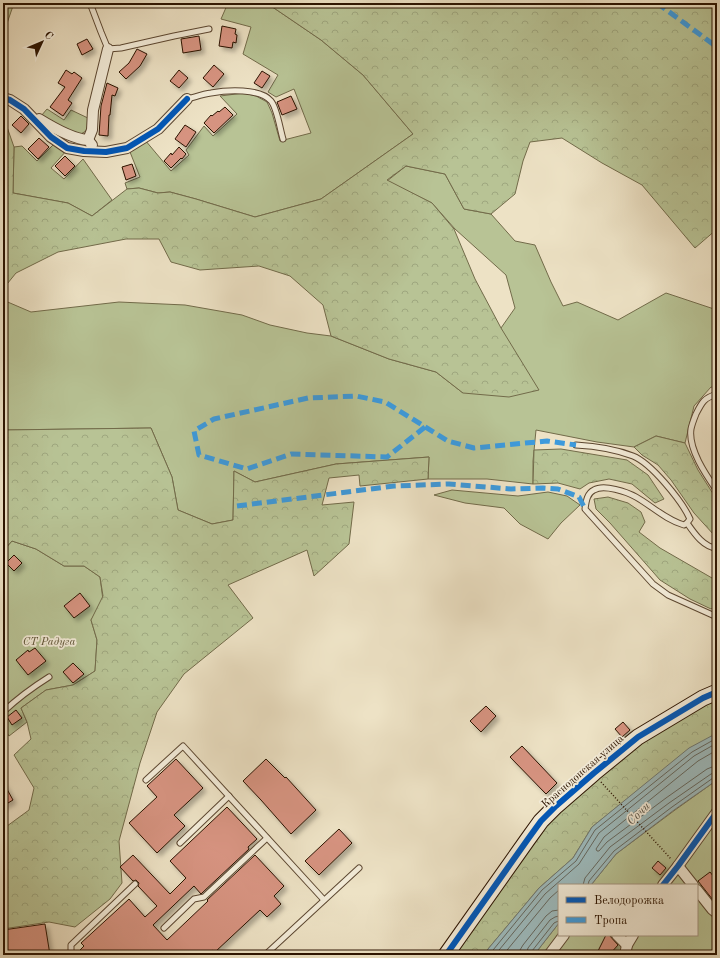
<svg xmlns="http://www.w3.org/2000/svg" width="720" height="958" font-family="'Old Standard TT',serif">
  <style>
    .green { fill: #b8c395; stroke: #726b4a }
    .forest { fill: url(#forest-crowns); stroke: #726b4a }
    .water { fill: #9dbbbe; stroke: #6f7872 }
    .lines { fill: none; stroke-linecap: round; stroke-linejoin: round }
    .shore { stroke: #64675f; stroke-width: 1 }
    .building { fill: #d69380; stroke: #2b1300; filter: url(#shadow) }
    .lane-casing { stroke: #5c4731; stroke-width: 7 }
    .street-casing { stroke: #5c4731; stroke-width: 12 }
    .secondary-casing { stroke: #2b1300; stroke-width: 17 }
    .path { stroke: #2b1300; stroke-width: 1.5; stroke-dasharray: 1 2; stroke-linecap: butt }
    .lane { stroke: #f3ecd9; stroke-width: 5 }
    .street { stroke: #f3ecd9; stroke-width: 10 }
    .secondary { stroke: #f3ecd9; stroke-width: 15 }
    .quiet { stroke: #3d9adc; stroke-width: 5; stroke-dasharray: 10 5; stroke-linecap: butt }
    .cycleway-casing { stroke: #f3ecd9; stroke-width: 8 }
    .cycleway { stroke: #0057b8; stroke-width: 6 }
    .labels { text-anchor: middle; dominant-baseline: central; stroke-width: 3.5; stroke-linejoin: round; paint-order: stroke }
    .park-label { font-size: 11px; font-style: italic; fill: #5c5134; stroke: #f3ecd9 }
    .street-label { font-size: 11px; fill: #2b1300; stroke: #f3ecd9 }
    .water-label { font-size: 12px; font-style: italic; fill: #534e42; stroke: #f3ecd9 }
  </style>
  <defs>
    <pattern id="forest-crowns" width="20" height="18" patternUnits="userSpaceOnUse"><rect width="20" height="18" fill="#b8c395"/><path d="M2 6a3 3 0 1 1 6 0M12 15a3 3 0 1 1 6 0" fill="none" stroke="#9ea77f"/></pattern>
    <filter id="shadow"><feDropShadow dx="3.5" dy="3.5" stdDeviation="2" flood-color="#0004"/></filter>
  </defs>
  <rect width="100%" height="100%" fill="#ede2c5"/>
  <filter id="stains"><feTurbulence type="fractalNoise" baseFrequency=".005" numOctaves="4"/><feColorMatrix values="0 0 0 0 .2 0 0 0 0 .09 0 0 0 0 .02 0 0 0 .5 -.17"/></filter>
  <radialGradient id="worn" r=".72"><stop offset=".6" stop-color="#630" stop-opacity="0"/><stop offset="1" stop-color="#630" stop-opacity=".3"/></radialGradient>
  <g class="green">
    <polygon points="228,3 264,3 271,6 321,40 363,75 413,134 321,199 255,217 196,199 170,192 158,193 139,188 127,189 125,183 140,177 130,152 145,140 171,171 189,155 186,150 204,126 213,136 237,114 220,96 244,93 256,96 267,102 272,113 280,141 311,133 294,89 276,97 268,92 278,75 243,54 251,27 221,19"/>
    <polygon points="47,109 64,120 71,110 90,119 86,131 79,135 41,116"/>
    <polygon points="56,142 67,150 51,168 64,179 83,159 112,200 92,216 68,203 13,193 14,147 22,146 37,161"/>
    <polygon points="406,166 445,174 464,209 491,214 515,241 535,245 551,282 563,306 577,302 618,320 666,293 717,310 717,388 711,387 694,406 685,443 656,436 634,447 597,442 536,430 533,461 533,484 487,479 428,479 429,457 336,464 255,482 234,471 233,520 212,524 178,510 172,477 151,428 3,430 3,300 31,312 119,302 185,305 242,315 270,325 307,333 331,336 389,359 436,372 463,393 501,328 515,308 506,275 455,229 432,203 387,181"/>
    <polygon points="452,490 518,496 548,492 567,496 580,505 561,523 548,539 520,524 504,508 465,503 434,495"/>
    <polygon points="12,541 36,549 64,566 84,566 100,577 103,600 91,620 97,640 95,671 73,685 46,690 21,708 27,722 9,736 3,726 3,551"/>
    <polygon points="717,780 717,955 534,955 559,923 559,935 697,935 697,885 591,885 616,854 675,810"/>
  </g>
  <g class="forest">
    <polygon points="3,3 14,3 3,35"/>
    <polygon points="271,3 717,3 717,229 695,248 642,185 602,163 562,138 530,142 523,161 515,194 491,214 464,209 445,174 406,166 387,180 432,203 454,229 475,279 501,328 539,390 509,397 463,393 436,372 389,359 331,336 323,305 290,276 259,266 200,270 171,262 159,239 126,239 58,252 16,273 3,289 3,114 7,127 14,147 13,193 68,203 92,216 127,189 139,188 158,193 170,192 196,199 255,217 321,199 413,134 363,75 321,40 271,6"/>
    <polygon points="151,428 172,477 178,510 212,524 233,520 234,471 255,482 336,464 429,457 428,479 360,486 359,475 329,478 322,505 354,502 349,544 314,576 307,550 228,585 253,618 184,674 157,712 140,763 119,841 122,883 110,899 75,927 49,922 3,929 3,829 29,810 34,788 14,755 31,739 27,722 21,708 46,690 73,685 95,671 97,640 91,620 103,596 100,577 84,566 64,566 36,549 12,541 3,551 3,430"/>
    <polygon points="656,436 685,443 698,470 717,500 717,535 714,535 694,513 671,480 658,465 642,455 634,447"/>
    <polygon points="561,449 627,460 648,475 664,499 655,503 632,484 609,479 589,483 580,489 558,483 533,484 534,450"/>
    <polygon points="608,497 628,503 641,512 645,522 639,532 660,548 712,578 717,572 717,605 711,609 690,599 660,580 610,523 596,509 594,499"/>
    <polygon points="717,697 717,734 622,803 592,827 573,858 539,888 483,955 453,955 543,827 639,741"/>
  </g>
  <polygon class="water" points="717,733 717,780 674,810 616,854 591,885 559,885 559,923 534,955 483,955 539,888 573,858 592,827 689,748"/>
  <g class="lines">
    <g class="shore">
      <polyline points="717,750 698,761 604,837 596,849 597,851 599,851 607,842 666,798 707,769 712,767 717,766"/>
      <polyline points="583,885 585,878 610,847 669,803 711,774 717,772"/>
      <polyline points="588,885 589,881 614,851 672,807 713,778 717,777"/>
      <polyline points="489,955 542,890 576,861 595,830 692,752 717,738"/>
      <polyline points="495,955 545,894 579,864 599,833 694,756 717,743"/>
      <polyline points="503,955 550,898 559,890"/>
      <polyline points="520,955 520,950 523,945 546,916 552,911 559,910"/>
      <polyline points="526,955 528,948 550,920 555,917 559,916"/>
      <polyline points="531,955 532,951 554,923 556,922 559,921"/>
    </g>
  </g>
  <g class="building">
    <polygon points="222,26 236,29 235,34 237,35 236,43 233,42 232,48 219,46"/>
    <polygon points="199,36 201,50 183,53 181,39"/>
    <polygon points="87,39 93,49 82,55 77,44"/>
    <polygon points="137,49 147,54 140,66 126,79 119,72 129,63"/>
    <polygon points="214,65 224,74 213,87 203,78"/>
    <polygon points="66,70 72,74 74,72 82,78 68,100 72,103 63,116 50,107 65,87 58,83"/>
    <polygon points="179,70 188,78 179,88 170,81"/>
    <polygon points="262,71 270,76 262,88 254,83"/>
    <polygon points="107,83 118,88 115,96 112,95 110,115 109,115 108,136 99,135 101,106"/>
    <polygon points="291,96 297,109 282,115 277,102"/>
    <polygon points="225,107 233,115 214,133 204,123 211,115 212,116 218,111 219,112"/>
    <polygon points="21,116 29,124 21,133 12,125"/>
    <polygon points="185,125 196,132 186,147 175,139"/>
    <polygon points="39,138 49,147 38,159 28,149"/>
    <polygon points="179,147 186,154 182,159 181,158 171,168 164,161 171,153 172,155"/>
    <polygon points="65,156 75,166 65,176 55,166"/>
    <polygon points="132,164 136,176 126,180 122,167"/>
    <polygon points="14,555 22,563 14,571 6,563"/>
    <polygon points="80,593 90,606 74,618 64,606"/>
    <polygon points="35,648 46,661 28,675 16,660 28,650 29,652"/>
    <polygon points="73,663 84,674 73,683 63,672"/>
    <polygon points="486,706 496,716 481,732 470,721"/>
    <polygon points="16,710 22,718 12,725 7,717"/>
    <polygon points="623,722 630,730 622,737 615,729"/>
    <polygon points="522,746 557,783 546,794 510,757"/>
    <polygon points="176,759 203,788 174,815 185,826 157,853 129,823 157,797 147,786"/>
    <polygon points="266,759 285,778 286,777 316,810 291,834 261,800 243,781"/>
    <polygon points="3,782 13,800 3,806"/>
    <polygon points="227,807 257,839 248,847 249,849 202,893 201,894 194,886 153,925 167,940 208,901 207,900 255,855 284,886 274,896 281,904 267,917 260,910 215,952 213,950 207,955 83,955 79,951 84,946 81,943 129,899 145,917 157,906 138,886 139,883 136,880 133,881 120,867 133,855 170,894 186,878 170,861"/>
    <polygon points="339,829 352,843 319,875 305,861"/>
    <polygon points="658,861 666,868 660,875 652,868"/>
    <polygon points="710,872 717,881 717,897 713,900 698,881"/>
    <polygon points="45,924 50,955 3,955 3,930"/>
    <polygon points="606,935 609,935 618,945 609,955 596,955"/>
  </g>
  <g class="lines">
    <defs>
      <g id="lane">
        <polyline points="90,3 101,32 108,49 121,48 174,36 209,29"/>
        <path d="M 187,99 C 195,97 203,94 211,93 C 227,90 260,88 271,101 C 277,108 280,129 283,139"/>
        <path d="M 717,394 C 704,398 702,402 696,414 C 694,419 692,424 691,429 C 688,449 706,475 717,491"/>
        <path d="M 576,445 C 594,446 615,449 633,456 C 651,463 682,501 690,519 L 687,523 L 684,525 C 666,520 652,506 636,497 C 627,492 604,484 594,490 C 587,493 586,502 585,509 L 653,584 L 668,595 L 717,617"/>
        <path d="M 687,523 C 694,533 704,548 717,548"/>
        <path d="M 3,712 C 17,699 33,687 49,677"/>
        <polyline points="146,780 183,746 324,900"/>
        <polyline points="180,843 229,796"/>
        <polyline points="164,928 194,899 204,897 267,838"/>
        <polyline points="74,955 71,952 71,945 135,884"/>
        <polyline points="265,955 359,868"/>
      </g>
      <g id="street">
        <polyline points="3,98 10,100 24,109 51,137 67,148 84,151 106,152 127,148 158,129 187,99"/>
        <path d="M 39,119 C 52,127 73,139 88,140 L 92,145"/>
        <polyline points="88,140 92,130 93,110 108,49"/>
        <polyline points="678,866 693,885"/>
        <polyline points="663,885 678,866 717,812"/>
        <polyline points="697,890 712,909 717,913"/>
        <polyline points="617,935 627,945"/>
        <polyline points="549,955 564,935"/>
        <polyline points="625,955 627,945 633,935"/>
      </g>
      <polyline id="secondary" points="446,955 528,839 541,821 556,806 594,773 638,737 703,698 717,692"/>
    </defs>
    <use href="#lane" class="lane-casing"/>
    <use href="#street" class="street-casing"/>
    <use href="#secondary" class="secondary-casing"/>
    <polyline class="path" points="601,782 671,859"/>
    <use href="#lane" class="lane"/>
    <use href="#street" class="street"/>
    <use href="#secondary" class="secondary"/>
    <g class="quiet">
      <polyline points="657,3 717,47"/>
      <polyline points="425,427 387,457 291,454 247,469 199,455 194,431 214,419 308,398 356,396 385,402 448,441 474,448 547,441 576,445"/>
      <polyline points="237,506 394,486 449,484 511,489 543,488 558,489 579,497 585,509"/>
    </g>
    <defs>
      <g id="cycleway">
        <polyline points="3,98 10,100 24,109 51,137 67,148 84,151 106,152 127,148 158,129 187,99"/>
        <polyline points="663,885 678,866 717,812"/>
        <polyline points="446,955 528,839 541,821 556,806 594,773 638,737 703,698 717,692"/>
      </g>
    </defs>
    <use href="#cycleway" class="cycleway-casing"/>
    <use href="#cycleway" class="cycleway"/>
  </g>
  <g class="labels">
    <g class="park-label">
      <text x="49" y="642">СТ Радуга</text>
    </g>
    <g class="street-label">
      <text transform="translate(583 772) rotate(-41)">Краснодонская улица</text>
    </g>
    <g class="water-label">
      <text transform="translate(639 814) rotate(-44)">Сочи</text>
    </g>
  </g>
  <rect width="720" height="958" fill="none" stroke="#ede2c5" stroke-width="16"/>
  <rect x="4" y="4" width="712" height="950" fill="none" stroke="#2b1300" stroke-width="2"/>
  <rect x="8" y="8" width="704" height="942" fill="none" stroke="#2b1300"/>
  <rect x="558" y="884" width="140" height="52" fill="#f3ecd9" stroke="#a39582"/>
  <rect x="566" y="897" width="20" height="6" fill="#0057b8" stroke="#a39582"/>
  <text x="594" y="904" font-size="12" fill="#2b1300">Велодорожка</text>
  <rect x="566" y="917" width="20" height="6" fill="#3d9adc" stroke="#a39582"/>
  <text x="594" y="924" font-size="12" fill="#2b1300">Тропа</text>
  <g transform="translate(42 42) rotate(46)" stroke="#f3ecd9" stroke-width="3" paint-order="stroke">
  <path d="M0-3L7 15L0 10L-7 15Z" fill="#2b1300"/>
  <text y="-6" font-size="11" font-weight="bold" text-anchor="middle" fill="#2b1300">С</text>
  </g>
  <rect width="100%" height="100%" filter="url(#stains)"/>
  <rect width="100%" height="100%" fill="url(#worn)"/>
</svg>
